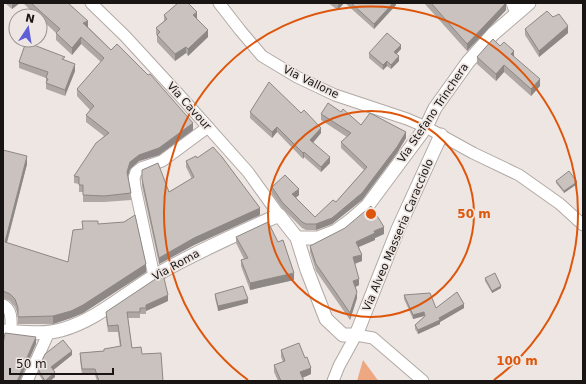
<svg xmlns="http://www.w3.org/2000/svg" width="586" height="384" font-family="'DejaVu Sans',sans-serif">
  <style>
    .green { fill: #eda781 }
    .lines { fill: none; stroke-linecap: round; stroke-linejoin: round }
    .minor-casing { stroke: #b1a9a5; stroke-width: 13 }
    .tertiary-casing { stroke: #b1a9a5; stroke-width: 15 }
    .minor { stroke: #fff; stroke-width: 11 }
    .tertiary { stroke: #fff; stroke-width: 13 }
    .wall { fill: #aea7a3 }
    .shaded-wall { fill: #8d8885 }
    .building { fill: #cac2be; stroke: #8d8885 }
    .ring { fill: none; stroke: #de560c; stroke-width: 2 }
    .labels { text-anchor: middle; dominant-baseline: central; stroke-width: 3.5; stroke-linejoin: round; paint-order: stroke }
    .street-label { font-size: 11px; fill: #181514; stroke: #eee6e2 }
    .centre { fill: #de560c; stroke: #eee6e2; stroke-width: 2 }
    .ring-label { font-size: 12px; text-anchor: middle; font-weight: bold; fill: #de560c; stroke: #eee6e2; stroke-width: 3.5; stroke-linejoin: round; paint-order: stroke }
  </style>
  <rect width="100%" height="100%" fill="#eee6e2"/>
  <polygon class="green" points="363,360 377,379 379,381 357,381"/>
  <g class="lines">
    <defs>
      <g id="minor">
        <polyline points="91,3 125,36 182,98 248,172 279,215"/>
        <polyline points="219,3 240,30 262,56 297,77 335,95 407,119 426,127 473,153 519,175 560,204 583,225"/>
        <polyline points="512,3 516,14"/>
        <polyline points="154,276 135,187 134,178 136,172 141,168 162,161 208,127"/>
        <path d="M 3,305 C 13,310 11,322 11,332"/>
        <polyline points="27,381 49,332"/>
        <polyline points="333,381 339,366 356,335 373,338 423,381"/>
      </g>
      <g id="tertiary">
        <polyline points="297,238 318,238 336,231 351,220 368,205 426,127 435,108 468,62 493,34 529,3"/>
        <path d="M 3,331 C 21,332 43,335 61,330 C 97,320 124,294 156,275 C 196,252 237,234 279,215 L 297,238 L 307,270 L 326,319 L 343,335 L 356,335 L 398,229 L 441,135"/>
      </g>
    </defs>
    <use href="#minor" class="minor-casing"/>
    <use href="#tertiary" class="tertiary-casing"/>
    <use href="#minor" class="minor"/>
    <use href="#tertiary" class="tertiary"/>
  </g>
  <g class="wall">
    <polygon points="5,3 20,3 12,9"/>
    <polygon points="23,3 68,3 88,27 193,130 159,155 139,161 130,169 128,176 131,193 131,200 104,202 83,202 83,192 79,192 79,184 74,183 74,176 104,136 86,122 86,115 90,110 77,96 77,89 101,62 81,44 72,55 56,40 56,33 40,18 40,16 37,16"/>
    <polygon points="328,3 344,3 338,10"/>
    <polygon points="345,3 396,3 396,5 374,29"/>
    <polygon points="424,3 506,3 506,10 467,51"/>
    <polygon points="164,15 197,18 208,37 188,56 186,53 175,61 157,42 157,36 156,34 156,28 164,21"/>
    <polygon points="525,29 568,33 539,57 525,35"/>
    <polygon points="500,46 514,57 540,86 531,96 504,72 496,81 477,64 477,57"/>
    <polygon points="401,49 396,54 399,61 391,69 387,66 383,70 369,58 369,53"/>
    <polygon points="65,60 75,71 65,96 46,89 46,78 19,68 19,62"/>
    <polygon points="250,112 321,133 313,143 330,163 321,172 304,157 303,159 277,132 272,138 250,118"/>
    <polygon points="321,114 406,138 397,153 362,200 332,224 316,230 306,230 302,228 282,208 272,194 272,187 299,195 296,198 315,217 336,202 364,170 341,148 341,142 347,137 321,120"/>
    <polygon points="3,150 27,164 7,243 68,262 83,229 82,221 98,224 146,272 83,313 71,318 53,324 18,324 18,315 15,307 10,301 3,298"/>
    <polygon points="197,158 260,215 194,245 159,264 142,186 142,170 169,192 192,179 186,167 186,161"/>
    <polygon points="556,181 577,184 564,193 556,183"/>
    <polygon points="384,234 375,238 375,240 359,247 362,261 355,264 359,285 356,287 357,298 350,320 316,271 310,252 310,246"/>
    <polygon points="236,237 294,280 250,290 241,266 241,260 244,259 236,243"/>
    <polygon points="485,278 501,288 492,293 485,281"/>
    <polygon points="215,294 248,303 218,311 215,298"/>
    <polygon points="404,295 436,308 464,308 440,322 440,324 418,334 415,329 415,325 424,317 424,316 413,319 404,299"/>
    <polygon points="168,301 146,311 146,314 140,314 140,318 128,318 132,348 142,354 163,381 97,381 95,375 82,375 80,359 80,353 104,351 104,349 120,347 118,332 108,332 106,318 106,312"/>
    <polygon points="281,350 311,374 302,378 304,381 278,381 274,372 274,365 283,362 281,357"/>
    <polygon points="72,355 53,370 55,377 50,381 43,381 38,373 38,369"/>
  </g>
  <g class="shaded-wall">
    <polygon points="12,3 20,3 12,9"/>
    <polygon points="339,3 344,3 338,10 338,5"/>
    <polygon points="393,3 396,3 396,5 374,29 374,24"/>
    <polygon points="506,3 506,10 467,51 467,44"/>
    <polygon points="197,12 197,19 193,15"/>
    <polygon points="88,21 88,28 83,23"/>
    <polygon points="568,26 568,33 539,57 539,51"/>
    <polygon points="208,30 208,37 188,56 188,49"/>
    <polygon points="81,37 81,44 72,55 72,48"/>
    <polygon points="401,45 401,49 394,57 394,52"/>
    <polygon points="186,47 186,53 175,61 175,54"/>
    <polygon points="514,51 514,57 511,54"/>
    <polygon points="399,56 399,61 391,69 391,65"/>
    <polygon points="387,61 387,66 383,70 383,65"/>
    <polygon points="75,64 75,71 65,96 65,90"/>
    <polygon points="504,65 504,72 496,81 496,74"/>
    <polygon points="540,79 540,86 531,96 531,89"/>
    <polygon points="193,123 193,130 159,155 139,161 130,169 127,179 127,172 130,162 139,155"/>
    <polygon points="277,127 277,132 272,138 272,132"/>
    <polygon points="321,128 321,133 310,146 310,140"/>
    <polygon points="406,132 406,138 397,153 362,200 332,224 316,230 316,224"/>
    <polygon points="304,152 304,157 303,159 303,153"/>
    <polygon points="27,156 27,164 5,249 5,242"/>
    <polygon points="330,157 330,163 321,172 321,167"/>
    <polygon points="577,182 577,184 564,193 564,191"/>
    <polygon points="299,189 299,195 292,200 292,194"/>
    <polygon points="260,208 260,215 194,245 159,264 159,258 194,238"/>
    <polygon points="384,227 384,234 375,238 375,240 356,248 356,242 374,231"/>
    <polygon points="362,255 362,261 353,264 353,257"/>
    <polygon points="146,264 146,272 83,313 71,318 53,324 53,316"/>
    <polygon points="294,273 294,280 250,290 250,283"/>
    <polygon points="359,279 359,285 353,288 353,281"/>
    <polygon points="501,286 501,288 492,293 492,291"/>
    <polygon points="357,292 357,298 350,320 350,313"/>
    <polygon points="168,295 168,301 146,311 146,305"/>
    <polygon points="248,299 248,303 218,311 218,306"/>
    <polygon points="464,304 464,308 440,322 440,324 418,334 418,330"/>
    <polygon points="424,312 424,316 413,319 413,315"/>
    <rect x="3" y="316" width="1" height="7"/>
    <polygon points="36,337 36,344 21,378 20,381 17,381 21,371"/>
    <polygon points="72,351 72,355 51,372 51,367"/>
    <polygon points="311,368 311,374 300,379 300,372"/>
    <polygon points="55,372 55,377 50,381 45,381"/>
  </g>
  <g class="building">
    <polygon points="31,3 68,3 88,21 83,23 111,50 117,44 148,75 150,74 193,123 159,148 139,155 130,162 127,172 131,193 104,196 83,195 83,185 79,185 79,177 74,176 96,143 109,133 86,115 94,106 77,89 104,58 81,37 72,48 56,33 60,29"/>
    <polygon points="178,3 188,3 197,12 193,15 208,30 188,49 186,47 175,54 157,35 160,32 156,28 167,19 164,15"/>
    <polygon points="351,3 393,3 374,24"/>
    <polygon points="431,3 506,3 467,44"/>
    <polygon points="547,11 553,17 559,14 568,26 539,51 525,29"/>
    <polygon points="387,33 401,45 394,52 399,56 391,65 387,61 383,65 369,53"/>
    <polygon points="493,39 500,46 504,42 514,51 511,54 540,79 531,89 504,65 496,74 477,57"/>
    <polygon points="26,42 65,57 62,59 75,64 65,90 46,83 48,79 46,78 48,72 19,62"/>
    <polygon points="269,82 301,113 304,110 321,128 310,140 330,157 321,167 304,152 303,153 277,127 272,132 250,112"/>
    <polygon points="328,103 341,112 343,109 361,125 370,113 406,132 397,147 362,193 332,218 316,224 306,224 302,222 282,202 272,187 285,175 299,189 292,194 315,217 333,200 336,202 367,167 341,142 351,133 321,114"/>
    <polygon points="213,147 222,157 260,208 194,238 159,258 142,179 142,170 158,163 169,192 194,177 186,161 196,156 197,158"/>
    <polygon points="3,150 27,156 5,242 68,262 73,230 83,229 82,221 98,221 98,224 124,222 135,215 146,264 83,305 71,311 53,316 18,317 18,308 15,299 10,294 3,291"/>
    <polygon points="569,171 577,182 564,191 556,181"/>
    <polygon points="371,206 384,227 374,231 375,233 356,242 362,255 353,257 359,279 353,281 357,292 350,313 316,264 310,246 345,228"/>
    <polygon points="268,222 278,242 283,240 294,273 250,283 241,260 248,258 236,237"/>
    <polygon points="495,273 501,286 492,291 485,278"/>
    <polygon points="163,274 168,295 146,305 146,308 140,308 140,312 127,312 132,348 141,347 142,354 161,353 163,381 99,381 95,369 82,369 80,353 104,351 104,349 121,346 118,325 108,326 106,312"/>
    <polygon points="243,286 248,299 218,306 215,294"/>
    <polygon points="457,292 464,304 439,318 440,320 418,330 415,325 425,316 424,312 413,315 404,295 430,293 436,308"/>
    <polygon points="3,308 4,316 3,316"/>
    <polygon points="5,333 36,337 21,371 20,375 17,381 3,381 3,344"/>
    <polygon points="63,340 72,351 51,367 55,372 45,381 38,369 45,354"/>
    <polygon points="299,343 305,358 307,357 311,368 300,372 304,381 281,381 274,365 285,361 281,350"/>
  </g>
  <g class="ring">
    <circle cx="371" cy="214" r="103"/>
    <path d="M248 380A207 207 0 1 1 494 380"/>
  </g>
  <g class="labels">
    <g class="street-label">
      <text transform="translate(311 82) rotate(26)">Via Vallone</text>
      <text transform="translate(189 106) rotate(48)">Via Cavour</text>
      <text transform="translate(433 113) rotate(-56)">Via Stefano Trinchera</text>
      <text transform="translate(398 235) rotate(-67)">Via Alveo Masseria Caracciolo</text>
      <text transform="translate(176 265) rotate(-29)">Via Roma</text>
    </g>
  </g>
  <circle cx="371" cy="214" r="6" class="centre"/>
  <g class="ring-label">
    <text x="474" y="218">50 m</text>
    <text x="517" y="365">100 m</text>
  </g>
  <rect width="586" height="384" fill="none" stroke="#181514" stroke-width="8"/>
  <g transform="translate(28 28) rotate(12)"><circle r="19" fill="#eee6e2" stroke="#989290"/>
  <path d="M0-3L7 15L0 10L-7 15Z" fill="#5f5ed6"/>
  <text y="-6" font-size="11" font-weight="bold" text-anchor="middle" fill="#181514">N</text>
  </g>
  <path d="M10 368v6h103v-6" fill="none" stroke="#181514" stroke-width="2"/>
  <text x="16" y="368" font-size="12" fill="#181514" stroke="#eee6e2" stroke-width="3" paint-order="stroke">50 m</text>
</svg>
